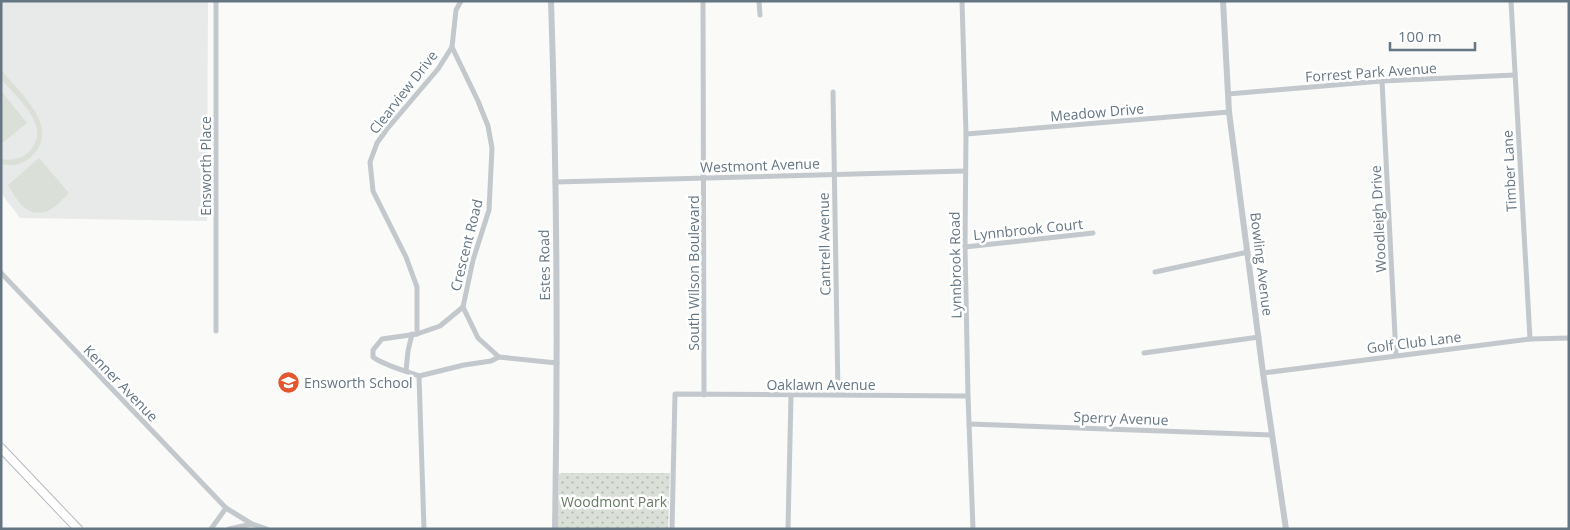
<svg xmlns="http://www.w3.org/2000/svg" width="1570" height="530" font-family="'Open Sans',sans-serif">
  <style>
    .built { fill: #e8e9e9 }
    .grass { fill: #dadfd7 }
    .park { fill: url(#park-dots) }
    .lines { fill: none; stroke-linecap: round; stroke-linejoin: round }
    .primary-casing { stroke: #b5babe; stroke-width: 10 }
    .minor { stroke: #c3c8cc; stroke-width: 5 }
    .tertiary { stroke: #c3c8cc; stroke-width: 6 }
    .primary { stroke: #fff; stroke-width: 8 }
    .labels { text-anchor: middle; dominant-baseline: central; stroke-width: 5; stroke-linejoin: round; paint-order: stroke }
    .street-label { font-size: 14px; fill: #657683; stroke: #fff }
    .poi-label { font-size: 14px; fill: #657683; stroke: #fff; text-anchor: start }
    .park-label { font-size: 14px; fill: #687a64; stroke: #fff }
  </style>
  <defs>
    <pattern id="park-dots" width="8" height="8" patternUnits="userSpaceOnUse" patternTransform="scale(1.25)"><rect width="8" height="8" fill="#dadfd7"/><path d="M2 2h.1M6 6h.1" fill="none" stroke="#b4b9b4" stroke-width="1.8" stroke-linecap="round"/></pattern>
  </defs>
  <rect width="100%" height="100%" fill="#fafaf8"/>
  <polygon class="built" points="1,1 208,1 207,221 20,218 1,193"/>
  <g class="grass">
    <path d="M 1,70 C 19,92 61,127 33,155 C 25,164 13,167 1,164 L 1,159 C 12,161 22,159 30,151 C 53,126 16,97 1,79 Z"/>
    <polygon points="1,91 27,123 1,144"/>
    <path d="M 39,158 L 69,193 C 63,198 55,209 47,211 C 26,218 17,200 8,185 Z"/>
  </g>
  <polygon class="park" points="563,473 670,473 668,529 558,529 559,474"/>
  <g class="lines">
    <defs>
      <polyline id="primary" points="1,448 78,529"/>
    </defs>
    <use href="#primary" class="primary-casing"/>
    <g class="minor">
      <polyline points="216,1 216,331"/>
      <polyline points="703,1 704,395"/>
      <polyline points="759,1 760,15"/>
      <polyline points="962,1 966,134 965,247 968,396 973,529"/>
      <polyline points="1511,1 1530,339"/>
      <polyline points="452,47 478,101 488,126 492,148 489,210 473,260 463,307 478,338 499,357 557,363"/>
      <polyline points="1382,81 1396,355"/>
      <polyline points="833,92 838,395"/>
      <polyline points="1228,94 1382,81 1515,75"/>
      <polyline points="966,134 1229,112"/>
      <polyline points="555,182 965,171"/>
      <polyline points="965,247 1093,233"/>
      <polyline points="1155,272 1248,252"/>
      <polyline points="1,273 226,508 252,524"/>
      <polyline points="417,334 417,287 406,257 373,191 370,162 377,143 387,129 438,69 452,47 456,10 461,1"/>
      <polyline points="1144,353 1259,337"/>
      <polyline points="406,371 408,351 412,334"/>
      <polyline points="1263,373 1530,339 1569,338"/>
      <path d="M 419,376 C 406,371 383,365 373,357 L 373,350 L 382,339 L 417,334 L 440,326 L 463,307"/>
      <polyline points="419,376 424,529"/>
      <polyline points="419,376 464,365 491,361 499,357"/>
      <polyline points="969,424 1272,435"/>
      <polyline points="211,529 226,508"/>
      <polyline points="229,529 252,524 267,529"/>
      <polyline points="672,529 675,394 968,396"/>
      <polyline points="788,529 791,395"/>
    </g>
    <g class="tertiary">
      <path d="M 551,1 C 557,177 558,353 555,529"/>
      <polyline points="1223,1 1229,112 1263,373 1286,529"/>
    </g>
    <use href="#primary" class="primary"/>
  </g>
  <defs>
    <symbol id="school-disc" viewBox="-11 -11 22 22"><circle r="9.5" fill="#e4572e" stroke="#fff"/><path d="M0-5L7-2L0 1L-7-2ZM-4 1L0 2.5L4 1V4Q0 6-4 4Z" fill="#fff"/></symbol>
  </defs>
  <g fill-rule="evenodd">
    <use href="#school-disc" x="276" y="370" width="25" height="25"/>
  </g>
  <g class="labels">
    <g class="street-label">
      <text transform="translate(1371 72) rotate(-4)">Forrest Park Avenue</text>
      <text transform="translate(403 92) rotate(-52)">Clearview Drive</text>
      <text transform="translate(1097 112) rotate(-5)">Meadow Drive</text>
      <text transform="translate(760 165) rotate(-2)">Westmont Avenue</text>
      <text transform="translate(205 166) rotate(-90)">Ensworth Place</text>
      <text transform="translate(1509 171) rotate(-93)">Timber Lane</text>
      <text transform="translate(1378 219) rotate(-93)">Woodleigh Drive</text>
      <text transform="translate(1028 229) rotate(-6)">Lynnbrook Court</text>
      <text transform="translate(824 244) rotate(-91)">Cantrell Avenue</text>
      <text transform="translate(466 245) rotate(-76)">Crescent Road</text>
      <text transform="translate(1262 264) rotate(83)">Bowling Avenue</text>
      <text transform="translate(544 265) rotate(-91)">Estes Road</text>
      <text transform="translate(955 265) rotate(-91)">Lynnbrook Road</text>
      <text transform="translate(693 273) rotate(-90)">South Wilson Boulevard</text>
      <text transform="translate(1414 342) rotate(-7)">Golf Club Lane</text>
      <text transform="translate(121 383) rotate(46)">Kenner Avenue</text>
      <text x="821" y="384">Oaklawn Avenue</text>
      <text transform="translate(1121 418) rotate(2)">Sperry Avenue</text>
    </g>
    <g class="poi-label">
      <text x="304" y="382">Ensworth School</text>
    </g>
    <g class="park-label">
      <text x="614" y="501">Woodmont Park</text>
    </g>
  </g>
  <rect width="1570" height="530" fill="none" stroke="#657683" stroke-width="5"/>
  <path d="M1390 42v8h85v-8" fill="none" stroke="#657683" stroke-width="2.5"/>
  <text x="1398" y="42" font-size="15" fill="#657683" stroke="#ffffff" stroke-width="4" paint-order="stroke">100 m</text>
</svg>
